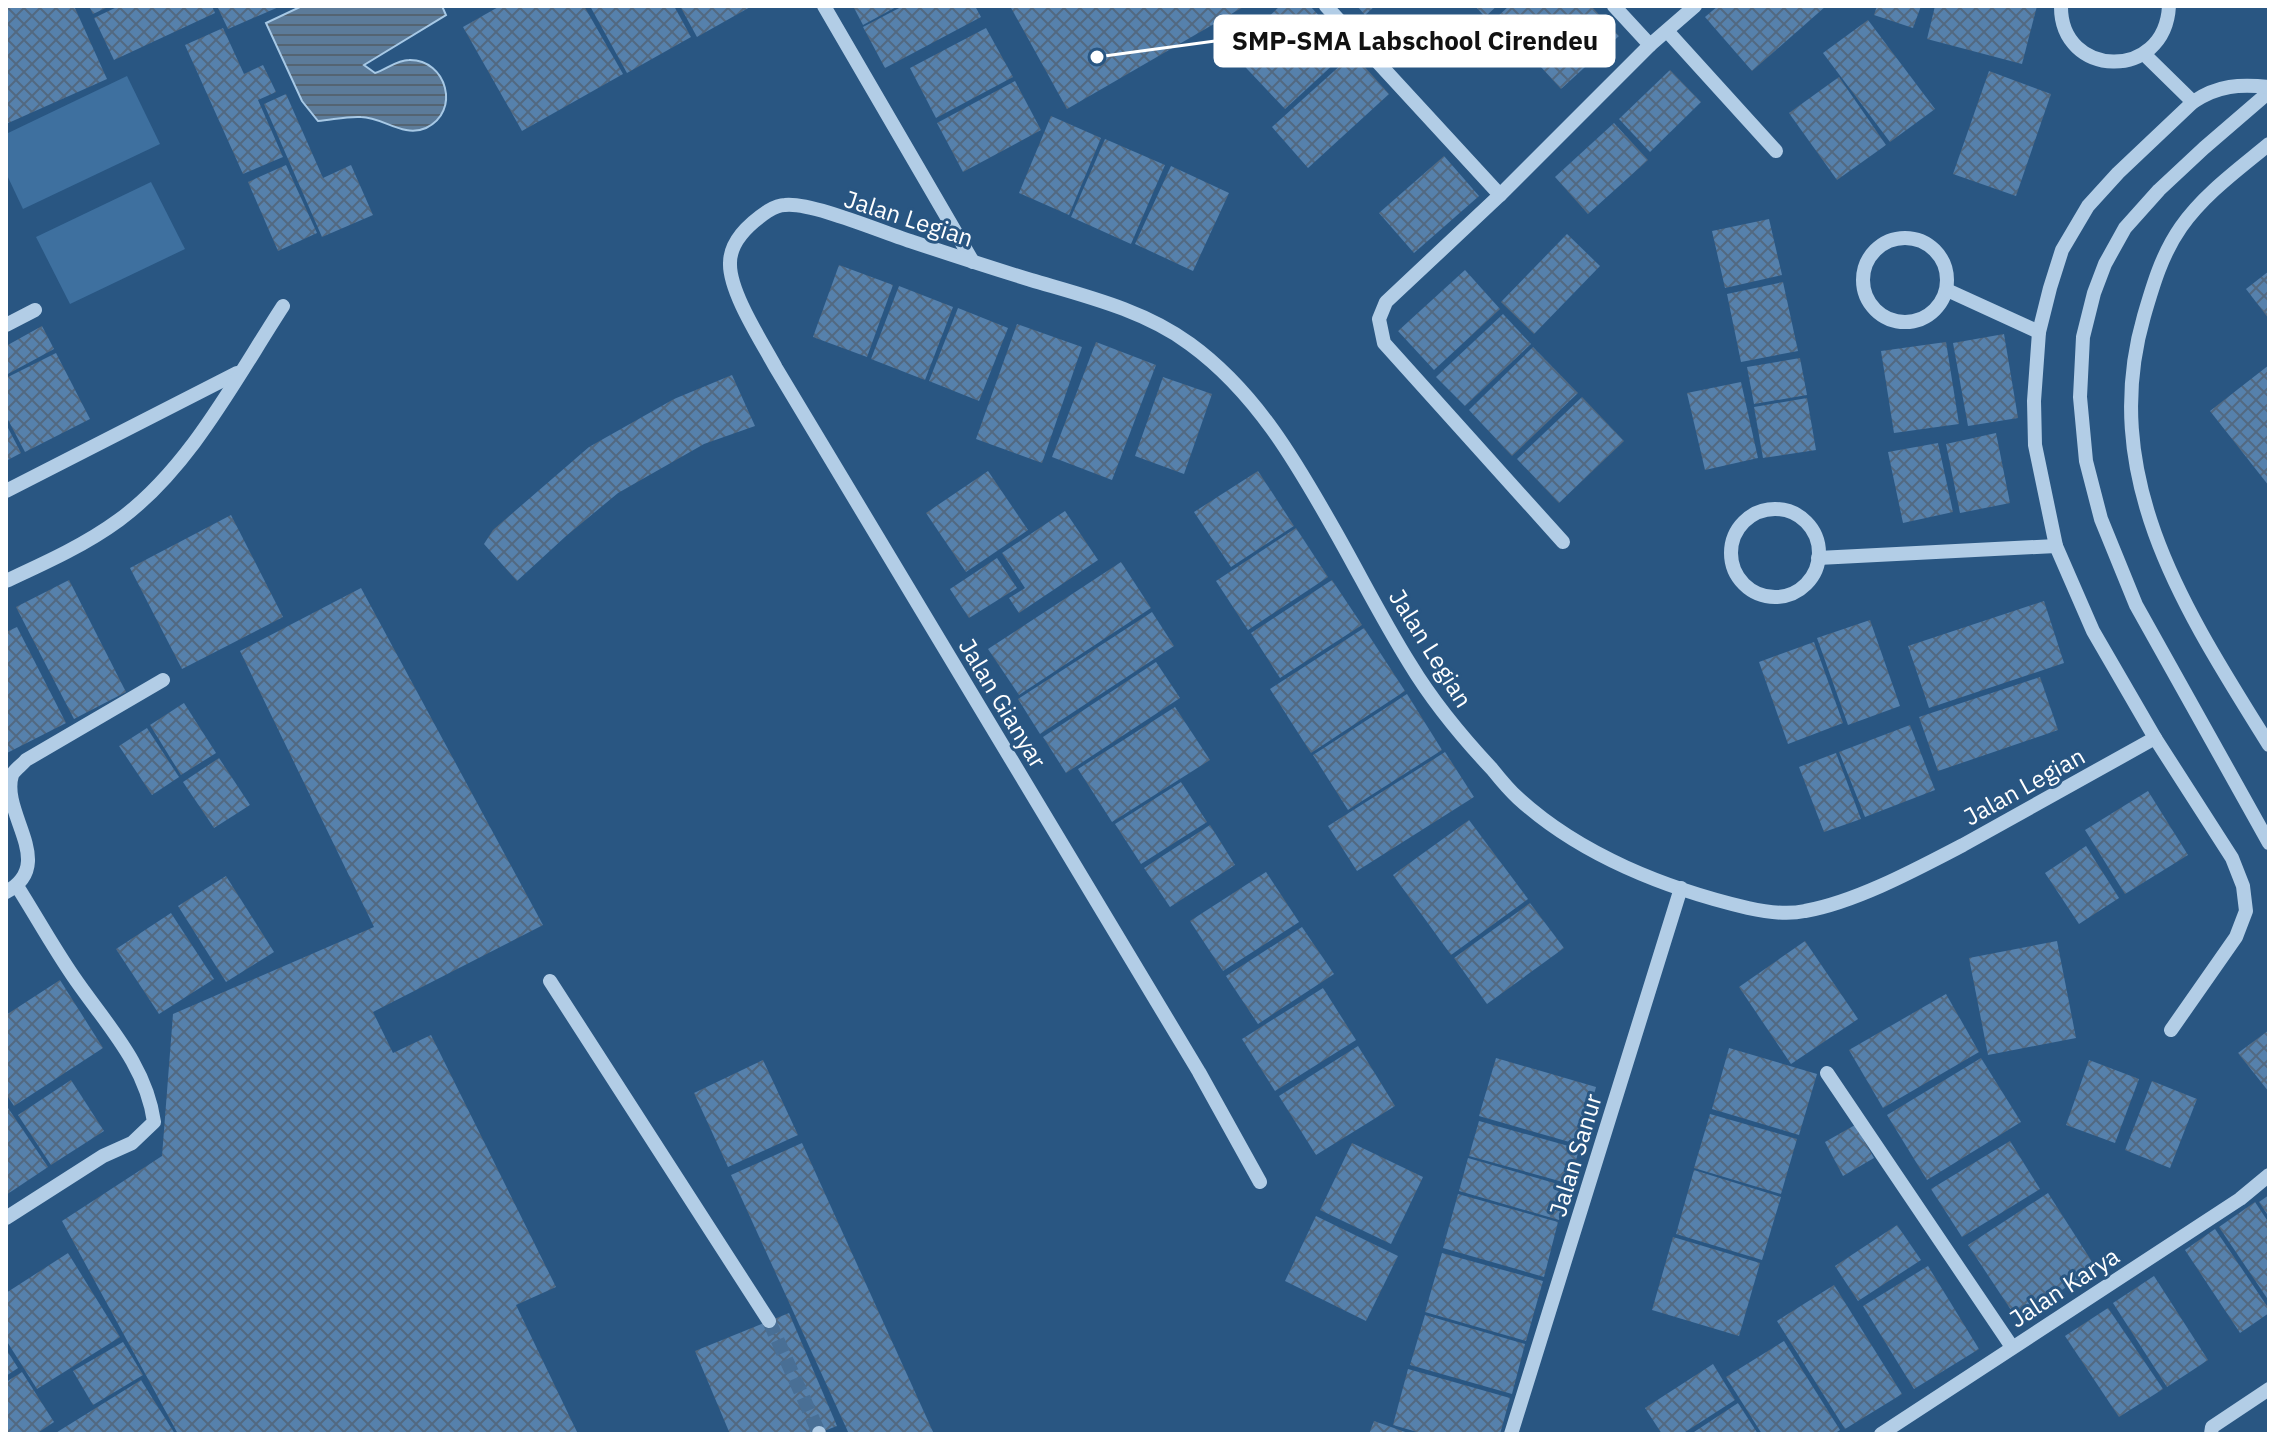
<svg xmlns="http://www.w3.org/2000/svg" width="2275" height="1440" font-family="'IBM Plex Sans',sans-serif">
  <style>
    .pitch { fill: #3e709f }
    .water { fill: url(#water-rules); stroke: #a7c9e6; stroke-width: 2 }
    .building { fill: url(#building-cross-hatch) }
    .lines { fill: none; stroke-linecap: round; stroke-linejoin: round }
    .minor-tunnel { stroke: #496f95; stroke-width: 14; stroke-dasharray: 14 7; stroke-linecap: butt }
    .minor { stroke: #b2cde6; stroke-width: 14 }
    .labels { text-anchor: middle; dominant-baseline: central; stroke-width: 6; stroke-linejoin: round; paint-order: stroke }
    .street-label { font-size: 24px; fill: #fff; stroke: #295682 }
    .leader { fill: none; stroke: #fff; stroke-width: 3 }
    .callout-dot { fill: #fff; stroke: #295682; stroke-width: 3 }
    .callout { fill: #fff; stroke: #fff; stroke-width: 3 }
    .callout-label { font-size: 26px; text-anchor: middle; font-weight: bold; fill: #111 }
  </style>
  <defs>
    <pattern id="water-rules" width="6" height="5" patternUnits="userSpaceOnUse" patternTransform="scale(2)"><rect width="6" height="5" fill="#5c7b99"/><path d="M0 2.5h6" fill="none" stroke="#546472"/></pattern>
    <pattern id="building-cross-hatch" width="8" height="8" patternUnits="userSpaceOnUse" patternTransform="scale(2)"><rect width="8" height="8" fill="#5681ac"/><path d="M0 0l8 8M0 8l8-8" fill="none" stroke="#526981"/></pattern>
  </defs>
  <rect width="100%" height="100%" fill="#295682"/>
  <g class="pitch">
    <polygon points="127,76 160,144 23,209 6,173 6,134"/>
    <polygon points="151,182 185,249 70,304 36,237"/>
  </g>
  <path class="water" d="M 302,6 L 442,6 L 446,15 L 364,65 L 375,73 C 387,69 397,60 409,60 C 447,59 461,112 426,128 C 403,138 383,117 361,117 C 347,116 332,120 318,121 L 302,101 L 266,23 Z"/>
  <g class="building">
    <polygon points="6,6 74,6 107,79 6,124"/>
    <polygon points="89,6 110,6 93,14"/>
    <polygon points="119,6 212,6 215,13 114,60 94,18"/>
    <polygon points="217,6 281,6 228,29"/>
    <polygon points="500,6 584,6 623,74 522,131 463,27"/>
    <polygon points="590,6 674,6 691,37 627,73"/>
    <polygon points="680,6 752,6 697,37"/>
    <polygon points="853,6 898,6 863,25"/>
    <polygon points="903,6 975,6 981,17 885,68 863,27"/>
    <polygon points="1010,6 1245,6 1067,109"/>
    <polygon points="1280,6 1310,6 1350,49 1285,109 1231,52"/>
    <polygon points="1357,6 1375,6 1365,15"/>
    <polygon points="1475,6 1497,6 1485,17"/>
    <polygon points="1509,6 1591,6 1619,36 1561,89 1496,18"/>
    <polygon points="1718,6 1826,6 1752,71 1705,17"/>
    <polygon points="1877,6 1921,6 1913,28 1874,15"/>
    <polygon points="1935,6 2037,6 2022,64 1927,39"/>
    <polygon points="1868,20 1935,109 1890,142 1823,53"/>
    <polygon points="223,28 244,74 263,65 276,92 258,100 283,157 243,174 185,45"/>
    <polygon points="986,28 1013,77 936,118 910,68"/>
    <polygon points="1353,54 1389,94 1308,168 1272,127"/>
    <polygon points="1670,70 1701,102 1650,152 1619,119"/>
    <polygon points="1989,71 2051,94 2016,196 1953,174"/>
    <polygon points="1839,77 1886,145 1837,180 1789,113"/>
    <polygon points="1015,81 1041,130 963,172 937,123"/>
    <polygon points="286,94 323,178 351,165 373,215 322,237 264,104"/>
    <polygon points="1051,116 1101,138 1069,215 1019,193"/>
    <polygon points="1614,123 1648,160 1588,214 1555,177"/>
    <polygon points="1105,139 1165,165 1131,244 1071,217"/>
    <polygon points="1444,156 1479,196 1414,253 1379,213"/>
    <polygon points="286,165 317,233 278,251 248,182"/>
    <polygon points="1171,166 1229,193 1193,271 1135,244"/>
    <polygon points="1769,219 1782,275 1725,288 1712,231"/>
    <polygon points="1567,234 1600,266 1534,334 1501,302"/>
    <polygon points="839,265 893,285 867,357 813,337"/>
    <polygon points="1465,270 1500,309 1434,370 1398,331"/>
    <polygon points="2269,271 2269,319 2246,289"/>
    <polygon points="1783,282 1798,351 1741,362 1727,294"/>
    <polygon points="899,286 953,307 925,380 871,359"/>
    <polygon points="958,308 1008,328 979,401 929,381"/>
    <polygon points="1503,314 1531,344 1465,406 1436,377"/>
    <polygon points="1017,324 1082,347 1042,463 976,439"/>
    <polygon points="42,326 54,349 6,375 6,346"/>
    <polygon points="2004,334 2018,418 1968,426 1953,343"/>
    <polygon points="1096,342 1156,365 1112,480 1052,457"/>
    <polygon points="1946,342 1959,424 1894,433 1881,351"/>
    <polygon points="1533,347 1578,393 1512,456 1469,410"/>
    <polygon points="56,353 90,419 25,452 6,416 6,378"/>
    <polygon points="1800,358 1807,395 1754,404 1747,367"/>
    <polygon points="2269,365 2269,486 2210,411"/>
    <polygon points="732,375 755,426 704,444 618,493 565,537 517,581 484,544 493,530 589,447 674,399"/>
    <polygon points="1163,377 1212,394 1184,474 1135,456"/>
    <polygon points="1741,382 1758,458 1705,470 1687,393"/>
    <polygon points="1582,397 1624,441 1559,503 1517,459"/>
    <polygon points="1807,398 1816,450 1763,458 1754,407"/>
    <polygon points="6,424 21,453 6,461"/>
    <polygon points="1996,433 2010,503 1960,513 1946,444"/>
    <polygon points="1938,443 1953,512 1903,523 1888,452"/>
    <polygon points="988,471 1028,530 966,572 926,513"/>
    <polygon points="1258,471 1294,526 1231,567 1194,512"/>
    <polygon points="1065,511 1098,560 1019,613 1009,598 1025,588 1002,553"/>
    <polygon points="231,515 283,617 182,669 130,568"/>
    <polygon points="1296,528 1328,577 1248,630 1216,581"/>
    <polygon points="997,558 1017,588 969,618 950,589"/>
    <polygon points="1121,562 1151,608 1019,695 988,649"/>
    <polygon points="69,580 126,692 74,719 16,607"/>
    <polygon points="1332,580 1362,625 1280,678 1251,633"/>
    <polygon points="361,588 543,925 373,1012 393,1053 431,1035 556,1287 516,1305 578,1434 178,1434 62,1221 162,1156 173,1014 374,927 240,651"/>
    <polygon points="2044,601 2064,663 1929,708 1908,646"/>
    <polygon points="1152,612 1174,646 1040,734 1018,699"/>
    <polygon points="1870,620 1900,706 1848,725 1817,638"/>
    <polygon points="17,627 66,723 7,753 6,632"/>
    <polygon points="1364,628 1405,691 1311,753 1270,689"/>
    <polygon points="1814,642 1843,723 1788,744 1759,662"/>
    <polygon points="1156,662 1180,698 1066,773 1043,737"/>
    <polygon points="2040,677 2058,730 1938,771 1919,717"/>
    <polygon points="1407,694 1442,750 1348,810 1313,755"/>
    <polygon points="184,703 216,753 181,775 150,725"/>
    <polygon points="1175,707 1210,760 1112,822 1078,769"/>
    <polygon points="1910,725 1935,790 1865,817 1839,752"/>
    <polygon points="147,728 179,777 152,795 119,746"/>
    <polygon points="1445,752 1474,797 1357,871 1328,826"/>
    <polygon points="1836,753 1861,819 1824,832 1799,767"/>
    <polygon points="219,758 250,805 214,828 183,782"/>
    <polygon points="1181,782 1207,822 1141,864 1115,824"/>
    <polygon points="2148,791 2188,855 2125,894 2085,830"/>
    <polygon points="1469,820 1528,899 1451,955 1393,875"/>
    <polygon points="1210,825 1235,865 1170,907 1144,868"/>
    <polygon points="2086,846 2119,898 2079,924 2045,873"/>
    <polygon points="1266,872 1299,922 1223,971 1190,921"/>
    <polygon points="226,876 274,952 226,982 178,906"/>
    <polygon points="1530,903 1564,948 1487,1004 1454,958"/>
    <polygon points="171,913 214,979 159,1014 116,949"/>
    <polygon points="1302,927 1334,974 1258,1024 1226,976"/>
    <polygon points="1805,941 1858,1019 1791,1064 1739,987"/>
    <polygon points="2057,941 2076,1038 1988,1055 1969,958"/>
    <polygon points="60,980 103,1048 14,1106 6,1094 6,1015"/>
    <polygon points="1323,988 1356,1040 1275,1091 1242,1039"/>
    <polygon points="1946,994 1979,1052 1883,1108 1849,1050"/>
    <polygon points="2269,1030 2269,1092 2238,1053"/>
    <polygon points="1358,1046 1395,1106 1316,1155 1279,1096"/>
    <polygon points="1729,1048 1817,1074 1799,1135 1712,1109"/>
    <polygon points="1496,1058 1596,1087 1580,1145 1479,1116"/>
    <polygon points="1981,1058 2021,1122 1927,1180 1887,1115"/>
    <polygon points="763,1060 798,1135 728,1167 694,1093"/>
    <polygon points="2089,1060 2139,1079 2115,1143 2066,1125"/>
    <polygon points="71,1080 104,1131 51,1165 18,1115"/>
    <polygon points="2152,1081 2197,1099 2170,1168 2125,1150"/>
    <polygon points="6,1105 48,1167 6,1195"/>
    <polygon points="1710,1114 1797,1139 1781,1194 1694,1168"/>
    <polygon points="1479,1121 1579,1149 1570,1184 1469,1156"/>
    <polygon points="1855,1125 1874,1158 1843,1176 1825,1142"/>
    <polygon points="2010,1141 2040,1189 1962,1237 1931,1189"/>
    <polygon points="802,1143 934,1434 849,1434 731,1175"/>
    <polygon points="1352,1143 1423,1177 1391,1244 1320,1210"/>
    <polygon points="1468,1158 1568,1187 1559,1220 1459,1191"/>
    <polygon points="1694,1170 1781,1197 1762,1260 1676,1234"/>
    <polygon points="2048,1193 2096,1268 2017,1319 1968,1245"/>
    <polygon points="1458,1194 1558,1222 1544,1277 1443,1248"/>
    <polygon points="2269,1195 2269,1217 2259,1202"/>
    <polygon points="2255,1202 2269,1223 2269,1301 2219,1227"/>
    <polygon points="1316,1216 1398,1256 1366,1321 1285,1281"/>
    <polygon points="1897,1225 1921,1260 1858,1301 1835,1266"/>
    <polygon points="2215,1229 2269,1309 2269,1313 2240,1333 2185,1250"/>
    <polygon points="1673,1237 1760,1263 1739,1336 1652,1310"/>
    <polygon points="68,1253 120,1337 37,1389 6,1340 6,1293"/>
    <polygon points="1442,1253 1543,1281 1526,1341 1425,1312"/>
    <polygon points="1928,1266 1979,1349 1914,1389 1863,1306"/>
    <polygon points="2154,1276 2208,1360 2167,1387 2113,1303"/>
    <polygon points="1834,1285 1902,1394 1845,1429 1777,1321"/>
    <polygon points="2108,1308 2163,1389 2119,1417 2065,1336"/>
    <polygon points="789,1313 837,1426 816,1434 730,1434 695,1351"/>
    <polygon points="1425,1315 1525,1344 1512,1394 1410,1365"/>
    <polygon points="1784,1341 1840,1430 1834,1434 1762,1434 1726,1377"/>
    <polygon points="123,1342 143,1375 93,1405 73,1371"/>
    <polygon points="6,1349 18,1368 6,1376"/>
    <polygon points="1713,1364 1735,1400 1682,1434 1662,1434 1645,1408"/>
    <polygon points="1408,1369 1510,1398 1500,1434 1424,1434 1393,1425"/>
    <polygon points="22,1372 54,1422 36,1434 6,1434 6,1382"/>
    <polygon points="141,1380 175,1434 54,1434"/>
    <polygon points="1738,1403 1758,1434 1691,1434"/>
    <polygon points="1374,1421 1411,1434 1369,1434"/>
  </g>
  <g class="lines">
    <polyline class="minor-tunnel" points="769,1321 819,1433"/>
    <g class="minor">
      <polyline points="824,6 973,262"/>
      <polyline points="1326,6 1500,195"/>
      <polyline points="1614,6 1650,45"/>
      <path d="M 2061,6 C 2060,78 2165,82 2169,6"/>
      <polyline points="1668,32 1776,151"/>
      <polyline points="2144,54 2193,102"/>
      <polyline points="2269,92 2204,148 2159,190 2125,228 2105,264 2094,293 2083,337 2080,397 2086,461 2101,519 2136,605 2269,843"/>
      <path d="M 2269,144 C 2239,169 2204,194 2181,227 C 2162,254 2153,285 2144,316 C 2097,479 2187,613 2269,745"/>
      <circle cx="1905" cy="280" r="42"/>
      <polyline points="1947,290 2039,332"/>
      <polyline points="6,325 35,310"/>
      <polyline points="6,491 237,373"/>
      <circle cx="1775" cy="553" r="44"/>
      <polyline points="1563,542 1384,343 1379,319 1386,302 1500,195 1650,45 1695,6"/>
      <polyline points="1818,558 2056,546"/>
      <path d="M 6,581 C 45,563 85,545 119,520 C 190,468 236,378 283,306"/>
      <path d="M 6,892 C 58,864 0,814 12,775 C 15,769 22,765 26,760 L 163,680"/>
      <polyline points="550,981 769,1321"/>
      <path d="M 2171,1030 L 2236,937 L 2246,911 L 2243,886 L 2232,858 L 2155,738 L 2093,631 L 2056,546 L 2035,445 L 2034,401 L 2039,332 L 2050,288 L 2062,250 L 2088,206 L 2118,173 L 2193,102 C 2218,85 2240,84 2269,87"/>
      <polyline points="1827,1073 2012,1347"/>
      <path d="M 1260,1182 L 1199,1072 L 776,368 C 762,342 729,292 730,263 C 730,241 750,223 768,211 C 773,208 778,205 785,205 C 812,202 884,233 913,242 C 952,255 992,268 1031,280 C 1085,296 1144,310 1190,344 C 1256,392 1296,462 1335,531 C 1360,575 1383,621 1410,664 C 1433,702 1462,737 1492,769 C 1500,779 1508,789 1518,798 C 1580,855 1667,889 1748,908 C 1766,912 1787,915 1805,911 C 1856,902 1917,869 1963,845 C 2027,810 2091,774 2155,738"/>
      <path d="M 6,1218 L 103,1156 L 132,1143 L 154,1122 C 146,1064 105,1023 73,976 C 53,947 36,916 17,886"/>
      <polyline points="819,1433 819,1434"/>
      <polyline points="1511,1434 1681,888"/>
      <polyline points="1881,1434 2240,1199 2269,1175"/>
      <polyline points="2211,1434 2212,1427 2269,1389"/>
    </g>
  </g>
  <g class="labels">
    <g class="street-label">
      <text transform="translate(909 218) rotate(18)">Jalan Legian</text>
      <text transform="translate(1431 648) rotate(58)">Jalan Legian</text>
      <text transform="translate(1003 703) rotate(59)">Jalan Gianyar</text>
      <text transform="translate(2024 786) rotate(-29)">Jalan Legian</text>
      <text transform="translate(1575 1155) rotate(-73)">Jalan Sanur</text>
      <text transform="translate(2064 1287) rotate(-33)">Jalan Karya</text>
    </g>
  </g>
  <path class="leader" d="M1097 57L1215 41"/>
  <circle class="callout-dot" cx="1097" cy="57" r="8"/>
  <rect class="callout" x="1215" y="16" width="399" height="50" rx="8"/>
  <g class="callout-label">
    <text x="1415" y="50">SMP-SMA Labschool Cirendeu</text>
  </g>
  <rect width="2275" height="1440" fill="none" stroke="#ffffff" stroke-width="16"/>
</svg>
